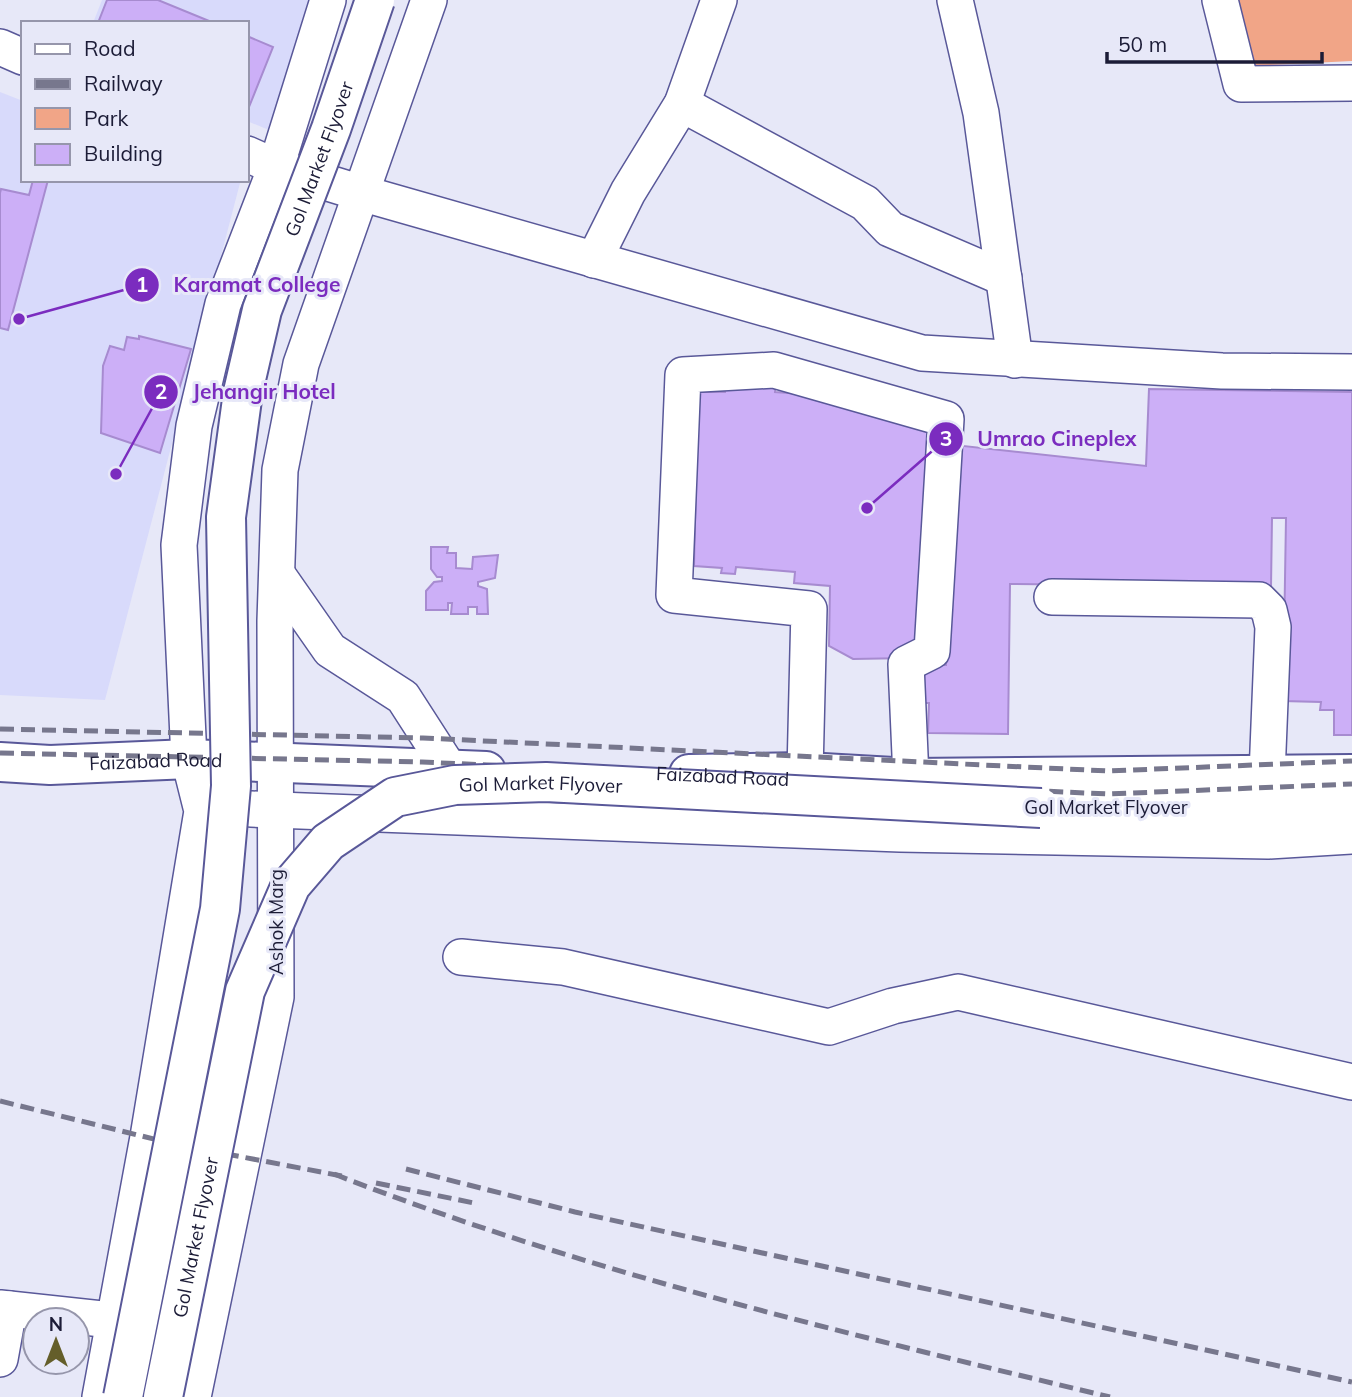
<svg xmlns="http://www.w3.org/2000/svg" width="1352" height="1397" font-family="Mulish,sans-serif">
  <style>
    .built { fill: #d8dafb }
    .green { fill: #f1a587 }
    .building { fill: #ccaff7; stroke: #a78bd0; stroke-width: 2 }
    .lines { fill: none; stroke-linecap: round; stroke-linejoin: round }
    .minor-casing { stroke: #595899; stroke-width: 38 }
    .major-casing { stroke: #595899; stroke-width: 42 }
    .minor { stroke: #fff; stroke-width: 35 }
    .major { stroke: #fff; stroke-width: 38 }
    .rail { stroke: #77778d; stroke-width: 5; stroke-dasharray: 14 7; stroke-linecap: butt }
    .major-bridge-casing { stroke: #595899; stroke-width: 42; stroke-linecap: butt }
    .major-bridge { stroke: #fff; stroke-width: 38 }
    .labels { text-anchor: middle; dominant-baseline: central; stroke-width: 6; stroke-linejoin: round; paint-order: stroke }
    .street-label { font-size: 19px; fill: #1c1c37; stroke: #e7e8f8 }
    .leader { fill: none; stroke: #7b2cbf; stroke-width: 2.5 }
    .callout-dot { fill: #7b2cbf; stroke: #e7e8f8; stroke-width: 2.5 }
    .mark-label { font-size: 21px; text-anchor: middle; font-weight: bold; fill: #fff }
    .callout-label { font-size: 21px; text-anchor: middle; font-weight: bold; fill: #7b2cbf; stroke: #e7e8f8; stroke-width: 6; stroke-linejoin: round; paint-order: stroke }
  </style>
  <rect width="100%" height="100%" fill="#e7e8f8"/>
  <g class="built">
    <polygon points="102,0 313,0 269,130 247,121 247,23 93,23"/>
    <polygon points="0,92 23,101 23,180 240,183 105,700 0,695"/>
  </g>
  <polygon class="green" points="1237,0 1352,0 1352,61 1252,66"/>
  <g class="building">
    <polygon points="107,0 158,0 214,23 98,23"/>
    <polygon points="247,36 273,47 247,112"/>
    <polygon points="33,180 48,180 8,330 0,328 0,193 1,189 29,195"/>
    <polygon points="139,336 191,349 160,453 101,433 103,366 110,346 124,350 127,337 139,339"/>
    <polygon points="727,379 776,379 775,392 831,396 939,433 924,642 909,643 909,658 853,659 829,646 830,586 794,583 795,572 736,567 735,574 721,573 722,568 694,566 698,392 725,392"/>
    <polygon points="1149,389 1352,392 1352,735 1334,735 1334,710 1320,710 1321,702 1283,701 1286,518 1272,518 1271,587 1010,584 1008,734 928,733 929,703 918,703 918,664 946,665 955,445 1146,466"/>
    <polygon points="431,547 448,547 447,553 456,553 456,568 472,569 473,557 498,555 495,578 478,582 478,586 487,589 488,614 477,614 477,607 468,607 468,614 451,614 452,603 448,603 448,610 426,610 426,591 434,582 442,581 442,577 437,577 431,569"/>
  </g>
  <g class="lines">
    <defs>
      <g id="minor">
        <polyline points="955,0 981,113 1015,360"/>
        <polyline points="1220,0 1241,84 1352,83"/>
        <polyline points="0,47 23,57"/>
        <polyline points="682,104 865,203 890,229 1004,278"/>
        <polyline points="247,154 276,167 361,193 922,353 1222,371 1352,372"/>
        <polyline points="594,260 628,192 682,104 719,0"/>
        <polyline points="277,574 330,650 403,697 450,770"/>
        <polyline points="1052,597 1259,600 1269,610 1273,627 1267,775"/>
        <polyline points="805,772 809,609 674,595 683,375 774,370 946,419 932,651 906,664 911,778"/>
        <polyline points="251,809 900,834 1268,841 1352,836"/>
        <polyline points="461,957 563,967 829,1027 893,1006 958,992 1352,1082"/>
        <polyline points="0,1308 139,1323"/>
        <polyline points="0,1359 9,1309"/>
        <polyline points="100,1397 148,1137 202,811 189,759 179,545 194,426 223,304 276,167 328,0"/>
        <polyline points="193,1397 276,997 275,621 280,470 301,364 429,0"/>
      </g>
      <g id="major">
        <path id="s1" d="M 0,762 L 50,765 L 189,759 L 486,771"/>
        <polyline points="689,774 805,772 911,778 1352,774"/>
        <polyline points="1041,808 1215,808 1352,803"/>
      </g>
    </defs>
    <use href="#minor" class="minor-casing"/>
    <use href="#major" class="major-casing"/>
    <use href="#minor" class="minor"/>
    <use href="#major" class="major"/>
    <g class="rail">
      <polyline points="0,729 423,738 1108,771 1352,761"/>
      <path id="s2" d="M 0,753 L 422,762 L 1108,794 L 1352,784"/>
      <polyline points="0,1101 174,1144 342,1176"/>
      <polyline points="406,1169 575,1212 1352,1382"/>
      <path d="M 334,1174 C 584,1272 848,1334 1110,1397"/>
      <polyline points="376,1183 474,1203"/>
    </g>
    <defs>
      <g id="major-bridge">
        <path id="s3" d="M 123,1397 L 220,909 L 231,786 L 226,517 L 243,392 L 262,310 L 331,129 L 375,0"/>
        <path id="s4" d="M 163,1397 L 245,991 L 291,885 L 328,842 L 395,797 L 455,785 L 546,782 L 1041,808"/>
      </g>
    </defs>
    <use href="#major-bridge" class="major-bridge-casing"/>
    <use href="#major-bridge" class="major-bridge"/>
  </g>
  <g class="labels">
    <g class="street-label">
      <text stroke="none"><textPath href="#s3" startOffset="1262">Gol Market Flyover</textPath></text>
      <text stroke="none"><textPath href="#s1" startOffset="156">Faizabad Road</textPath></text>
      <text stroke="none"><textPath href="#s2" startOffset="723">Faizabad Road</textPath></text>
      <text stroke="none"><textPath href="#s4" startOffset="814">Gol Market Flyover</textPath></text>
      <text x="1106" y="807">Gol Market Flyover</text>
      <text transform="translate(276 922) rotate(-90)">Ashok Marg</text>
      <text stroke="none"><textPath href="#s4" startOffset="163">Gol Market Flyover</textPath></text>
    </g>
  </g>
  <path class="leader" d="M19 319L142 285M116 474L161 392M867 508L946 439"/>
  <g class="callout-dot">
    <circle cx="19" cy="319" r="7"/>
    <circle cx="116" cy="474" r="7"/>
    <circle cx="867" cy="508" r="7"/>
    <circle cx="142" cy="285" r="18"/>
    <circle cx="161" cy="392" r="18"/>
    <circle cx="946" cy="439" r="18"/>
  </g>
  <g class="mark-label">
    <text x="142" y="292">1</text>
    <text x="161" y="399">2</text>
    <text x="946" y="446">3</text>
  </g>
  <g class="callout-label">
    <text x="257" y="292">Karamat College</text>
    <text x="264" y="399">Jehangir Hotel</text>
    <text x="1057" y="446">Umrao Cineplex</text>
  </g>
  <rect x="21" y="21" width="228" height="161" fill="#e7e8f8" stroke="#9696ab" stroke-width="2"/>
  <rect x="35" y="44" width="35" height="10" fill="#ffffff" stroke="#9696ab" stroke-width="2"/>
  <text x="84" y="56" font-size="21" fill="#1c1c37">Road</text>
  <rect x="35" y="79" width="35" height="10" fill="#77778d" stroke="#9696ab" stroke-width="2"/>
  <text x="84" y="91" font-size="21" fill="#1c1c37">Railway</text>
  <rect x="35" y="108" width="35" height="21" fill="#f1a587" stroke="#9696ab" stroke-width="2"/>
  <text x="84" y="126" font-size="21" fill="#1c1c37">Park</text>
  <rect x="35" y="144" width="35" height="21" fill="#ccaff7" stroke="#9696ab" stroke-width="2"/>
  <text x="84" y="161" font-size="21" fill="#1c1c37">Building</text>
  <g transform="translate(56 1341)"><circle r="33" fill="#e7e8f8" stroke="#9696ab" stroke-width="2"/>
  <path d="M0-5L12 26L0 18L-12 26Z" fill="#645e2a"/>
  <text y="-10" font-size="19" font-weight="bold" text-anchor="middle" fill="#1c1c37">N</text>
  </g>
  <path d="M1107 52v10h215v-10" fill="none" stroke="#1c1c37" stroke-width="3.5"/>
  <text x="1118" y="52" font-size="21" fill="#1c1c37" stroke="#e7e8f8" stroke-width="5" paint-order="stroke">50 m</text>
</svg>
